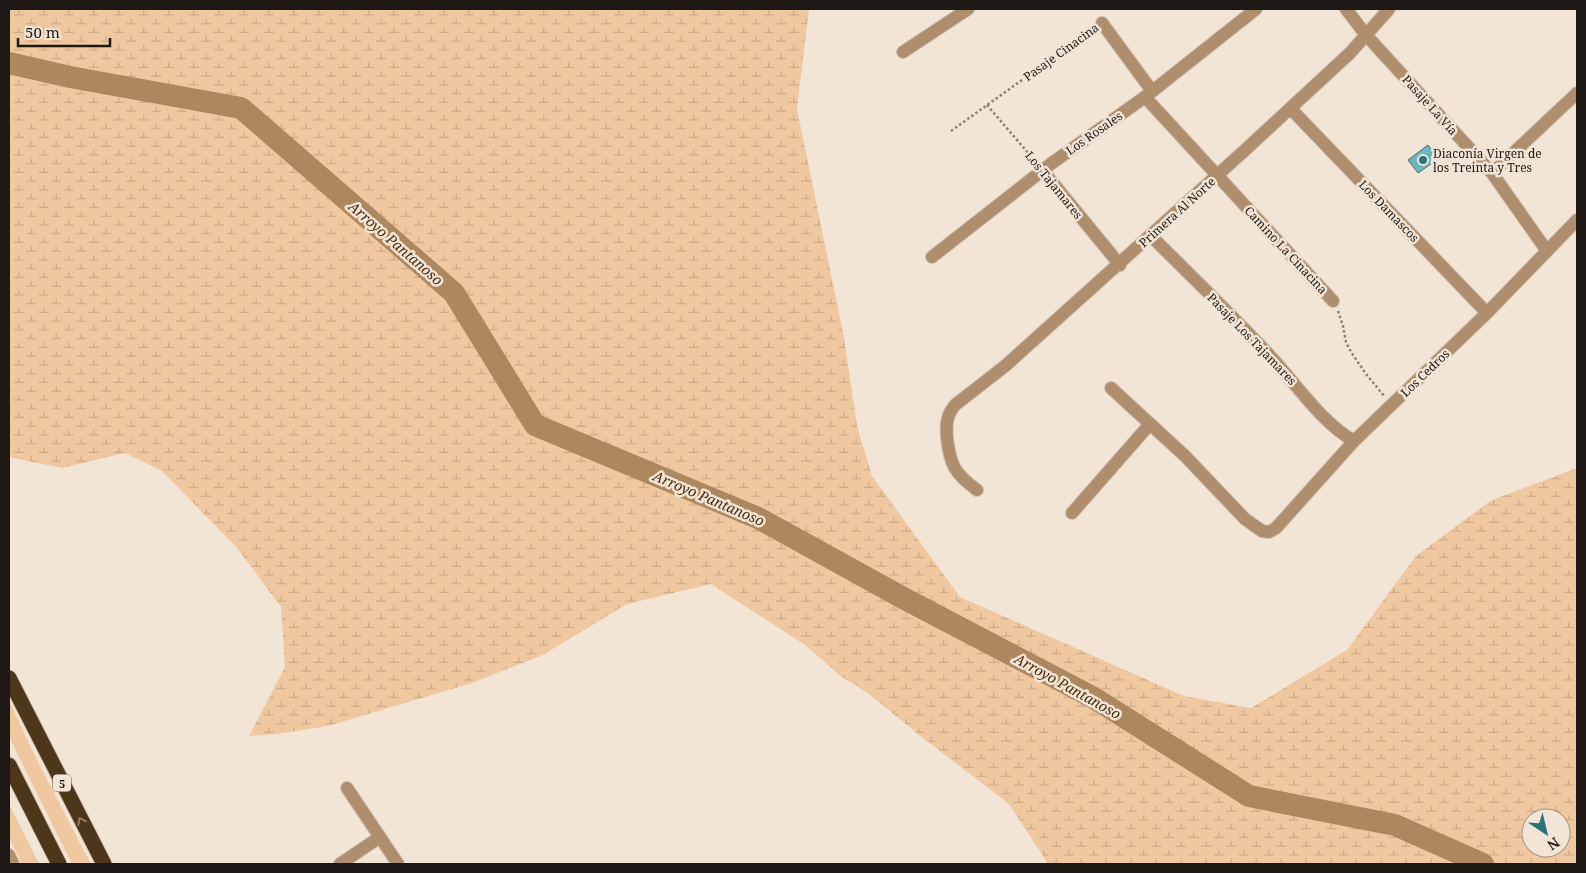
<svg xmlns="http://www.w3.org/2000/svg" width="1586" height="873" font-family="'Noto Serif',serif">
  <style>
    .green { fill: #efc8a0 }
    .wetland { fill: url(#wetland-marsh); fill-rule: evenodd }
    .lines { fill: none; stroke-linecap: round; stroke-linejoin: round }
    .river { stroke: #ad875d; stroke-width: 22 }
    .building { fill: #6db6c1; stroke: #55696d }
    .minor-casing { stroke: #ccc0b3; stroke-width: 14 }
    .highway-casing { stroke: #ccc0b3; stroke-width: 17 }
    .path { stroke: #8a8177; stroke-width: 2.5; stroke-dasharray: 2.5 2.5; stroke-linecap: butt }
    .minor { stroke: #ae8e6d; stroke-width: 12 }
    .highway { stroke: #4e361a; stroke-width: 15 }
    .oneway { stroke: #907c65 }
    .poi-dot { fill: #2a727c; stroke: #f3e5d6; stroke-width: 2 }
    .labels { text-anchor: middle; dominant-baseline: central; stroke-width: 5; stroke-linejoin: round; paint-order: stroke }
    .shield { fill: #f3e5d6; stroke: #5d564e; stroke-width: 1 }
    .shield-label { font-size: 11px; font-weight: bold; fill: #1d1813 }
    .street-label { font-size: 12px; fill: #1d1813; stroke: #f3e5d6 }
    .poi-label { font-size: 12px; fill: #1d1813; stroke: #f3e5d6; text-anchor: start }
    .water-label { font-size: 14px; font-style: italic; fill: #472b08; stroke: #f3e5d6 }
  </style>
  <defs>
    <pattern id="wetland-marsh" width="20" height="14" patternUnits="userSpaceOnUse" patternTransform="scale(1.25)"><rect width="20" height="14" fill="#efc8a0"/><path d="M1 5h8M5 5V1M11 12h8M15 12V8" fill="none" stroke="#ccab89"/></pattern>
  </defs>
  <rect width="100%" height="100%" fill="#f3e5d6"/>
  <g class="green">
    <polygon points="9,700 37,760 91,864 72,864 9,737"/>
    <polygon points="9,804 39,864 22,864 9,837"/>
  </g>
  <path class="wetland" d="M 9,9 L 809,9 L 797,109 L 844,337 L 857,426 L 872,476 L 960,597 L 1184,696 L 1251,708 L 1347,650 L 1416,556 L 1490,501 L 1577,468 L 1577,864 L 1047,864 L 1045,859 L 1009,804 L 919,735 L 868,693 L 842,677 L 805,645 L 711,584 L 627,604 L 543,655 L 472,683 L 328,726 L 277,734 L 249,736 L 285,667 L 281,607 L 237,548 L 162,471 L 125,453 L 62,468 L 9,457 ZM 1531,818 L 1561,818 L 1561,848 L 1531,848 Z"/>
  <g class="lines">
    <polyline class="river" points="9,63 70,77 241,108 454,293 535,425 758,518 905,599 1094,698 1249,796 1395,825 1483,864"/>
  </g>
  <polygon class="building" points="1428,145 1438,159 1418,173 1408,160"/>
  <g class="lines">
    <defs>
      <g id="minor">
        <polyline points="1346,9 1366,35 1492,173 1547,251"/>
        <polyline points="1102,23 1152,91"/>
        <polyline points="903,52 968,9"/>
        <polyline points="1145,97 1333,301"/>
        <polyline points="1291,109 1487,313"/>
        <polyline points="1043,171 1120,265"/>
        <polyline points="1492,173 1577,93"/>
        <path d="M 1151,236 C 1191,276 1233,316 1272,358 C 1297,385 1322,423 1354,441"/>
        <polyline points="932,257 1052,163 1145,97 1256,9"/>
        <polyline points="1111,388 1185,456 1245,519 1262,531 1269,532 1276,528 1354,441 1487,313 1577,220"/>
        <path d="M 977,490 C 955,474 950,465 947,438 C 946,425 946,416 955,405 L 1005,366 L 1244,151 L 1350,53 L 1389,9"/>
        <polyline points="1072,513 1150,424"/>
        <polyline points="347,788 398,864"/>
        <polyline points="9,855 13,864"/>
        <polyline points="340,864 380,837"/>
      </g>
      <g id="highway">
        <polyline points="9,678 104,864"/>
        <polyline points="9,765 59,864"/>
      </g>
    </defs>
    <use href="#minor" class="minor-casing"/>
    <use href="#highway" class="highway-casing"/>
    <g class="path">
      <polyline points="987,105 1035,161"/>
      <polyline points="951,131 1093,29"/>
      <polyline points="1338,311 1343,326 1346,342 1351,352 1366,374 1385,397"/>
    </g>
    <use href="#minor" class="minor"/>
    <use href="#highway" class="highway"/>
  </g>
  <defs><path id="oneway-chevron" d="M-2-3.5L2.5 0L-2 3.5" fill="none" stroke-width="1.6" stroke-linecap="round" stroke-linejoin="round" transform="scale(1.25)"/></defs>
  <use class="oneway" href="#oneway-chevron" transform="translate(81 821) rotate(-117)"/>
  <circle class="poi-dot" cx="1423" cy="160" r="5"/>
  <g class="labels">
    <rect class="shield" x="53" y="774.5" width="18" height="17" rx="4"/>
    <g class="shield-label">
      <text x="62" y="783">5</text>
    </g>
    <g class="street-label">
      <text transform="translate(1061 52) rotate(-36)">Pasaje Cinacina</text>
      <text transform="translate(1430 105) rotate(48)">Pasaje La Vía</text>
      <text transform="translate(1094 133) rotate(-35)">Los Rosales</text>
      <text transform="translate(1054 185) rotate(51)">Los Tajamares</text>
      <text transform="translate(1389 211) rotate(46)">Los Damascos</text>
      <text transform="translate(1177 212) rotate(-42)">Primera Al Norte</text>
      <text transform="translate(1286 250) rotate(47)">Camino La Cinacina</text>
      <text transform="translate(1252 339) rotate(46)">Pasaje Los Tajamares</text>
      <text transform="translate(1425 373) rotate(-44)">Los Cedros</text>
    </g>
    <g class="poi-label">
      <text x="1433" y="153">Diaconía Virgen de<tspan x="1433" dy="14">los Treinta y Tres</tspan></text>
    </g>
    <g class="water-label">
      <text transform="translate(396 243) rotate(41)">Arroyo Pantanoso</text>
      <text transform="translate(709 498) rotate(23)">Arroyo Pantanoso</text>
      <text transform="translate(1068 686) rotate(29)">Arroyo Pantanoso</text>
    </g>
  </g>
  <rect width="1586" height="873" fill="none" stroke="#1d1813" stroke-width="20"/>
  <g transform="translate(1546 833) rotate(145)"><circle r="24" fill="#f3e5d6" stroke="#9d9388"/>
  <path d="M0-4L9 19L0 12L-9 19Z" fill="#2a727c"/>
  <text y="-8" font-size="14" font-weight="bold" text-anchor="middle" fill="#1d1813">N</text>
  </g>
  <path d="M18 38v8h92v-8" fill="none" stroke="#1d1813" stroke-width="2.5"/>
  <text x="25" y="38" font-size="15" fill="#1d1813" stroke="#f3e5d6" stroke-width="4" paint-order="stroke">50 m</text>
</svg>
